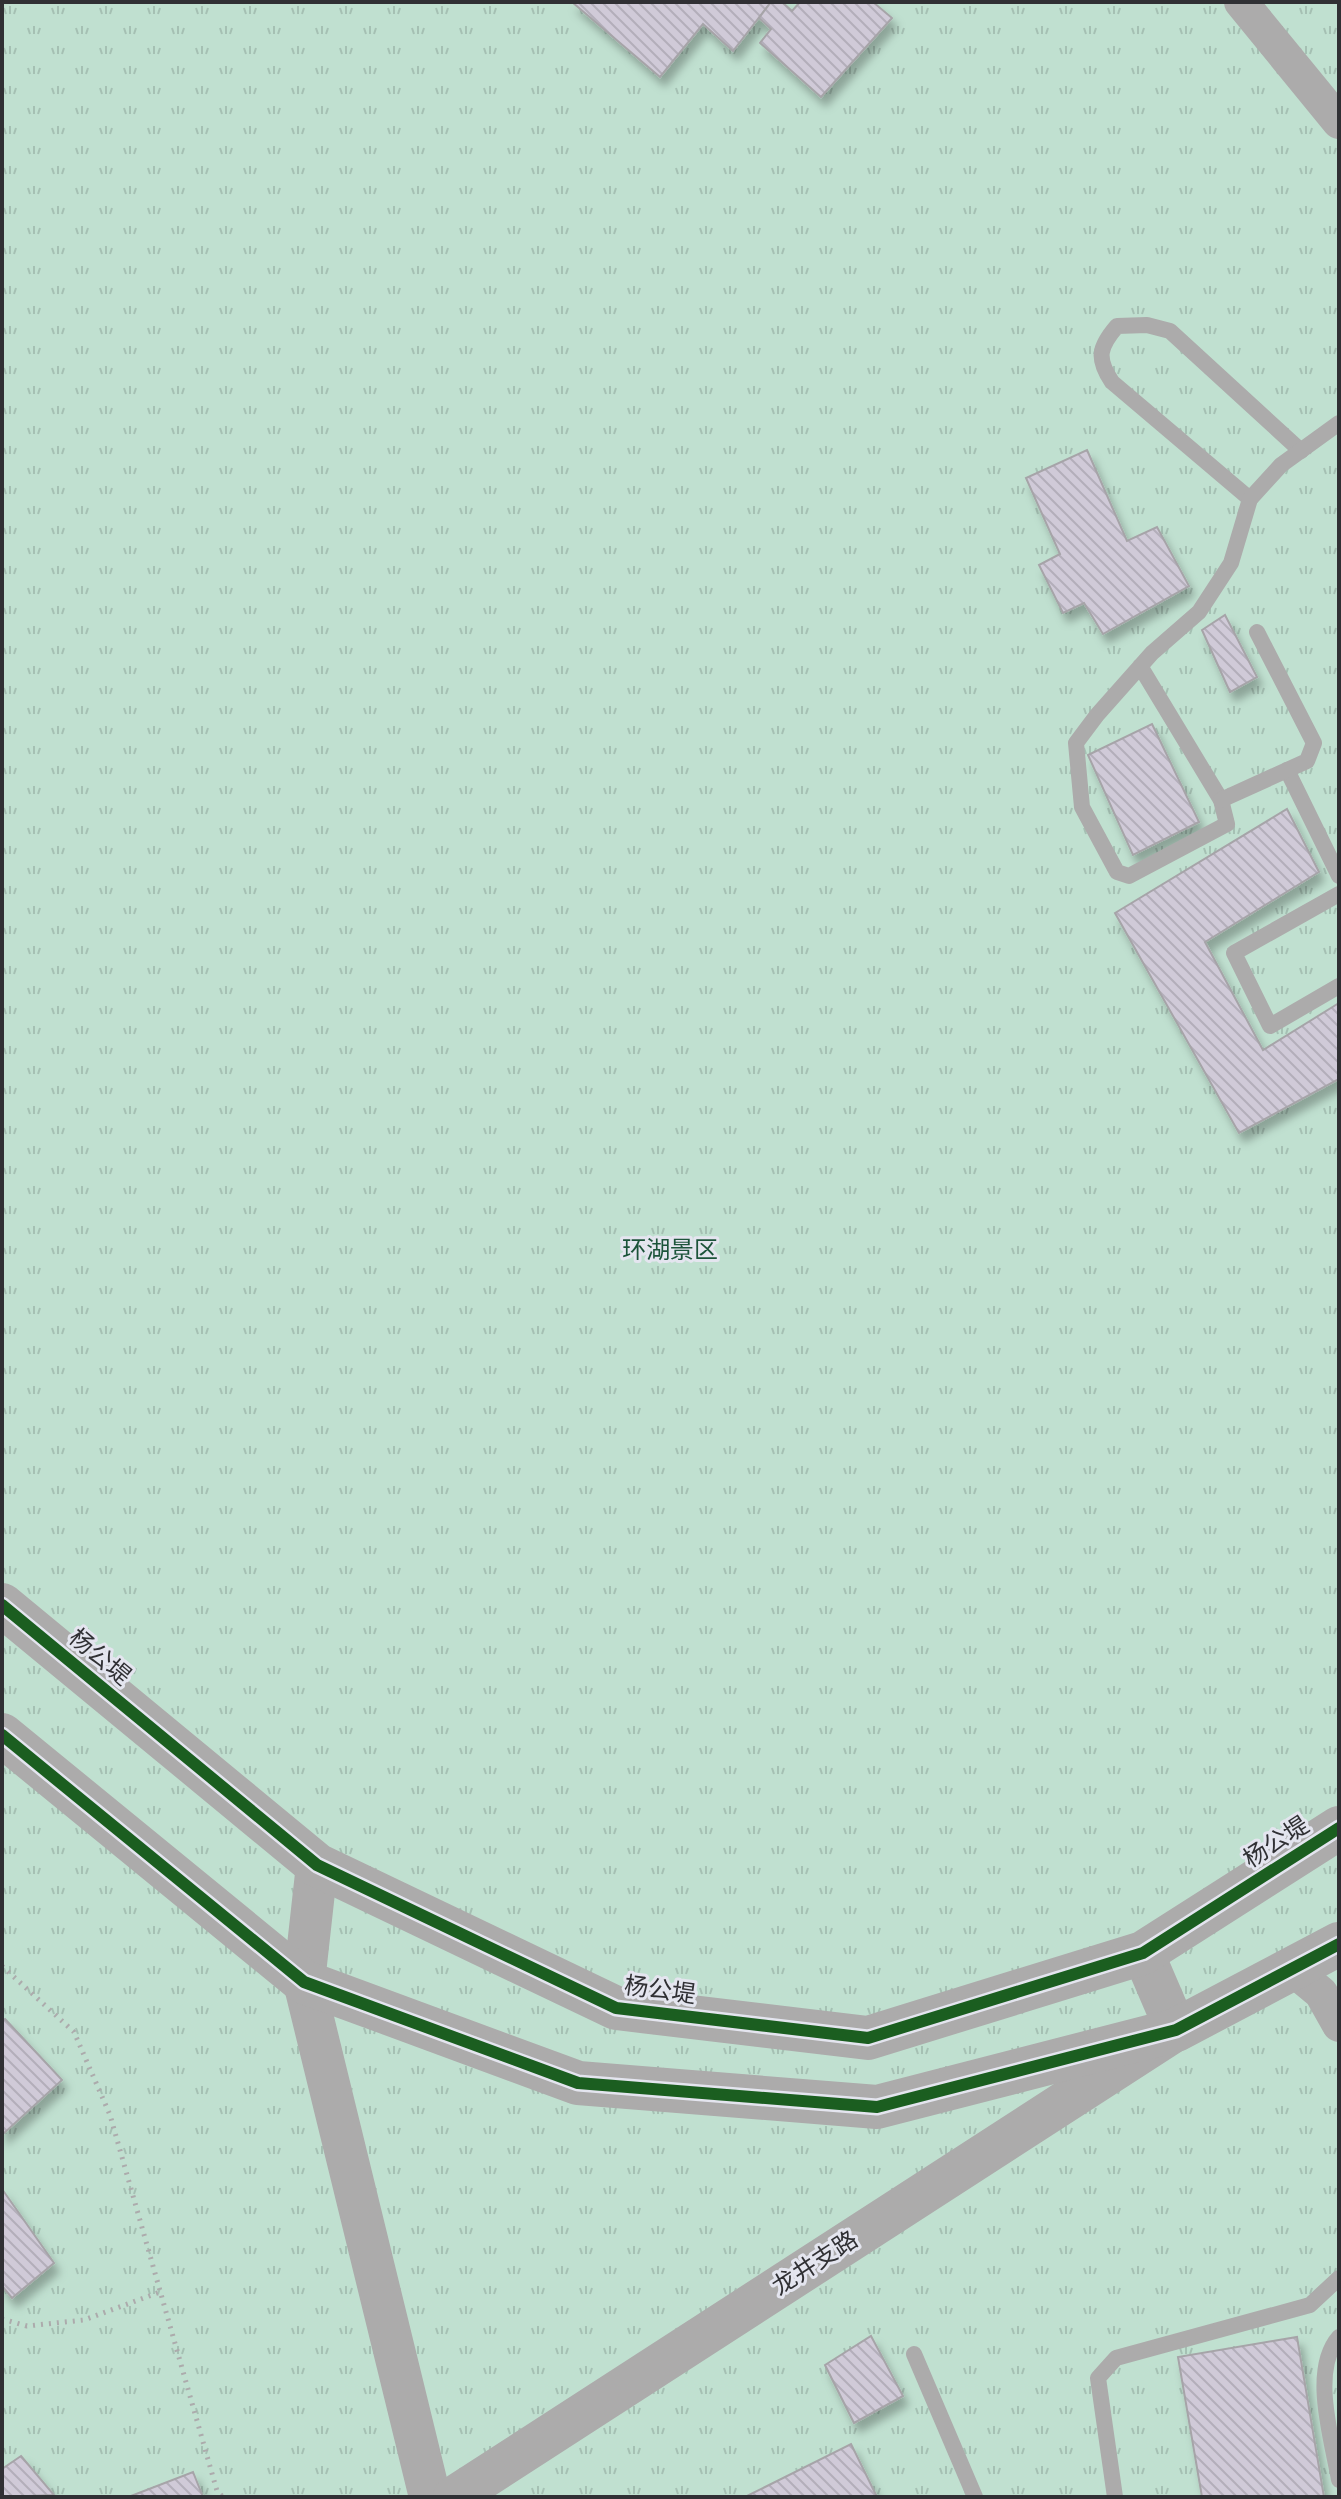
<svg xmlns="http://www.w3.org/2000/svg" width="1341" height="2499" font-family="'Nunito Sans','Noto Sans SC',sans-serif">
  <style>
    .park { fill: url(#park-tufts) }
    .building { fill: url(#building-back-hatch); stroke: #a6a4a8; stroke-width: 2; filter: url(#shadow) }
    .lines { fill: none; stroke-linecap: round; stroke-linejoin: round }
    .path { stroke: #acabac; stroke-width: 5; stroke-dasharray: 2 6; stroke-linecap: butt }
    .service { stroke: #acabab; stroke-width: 16 }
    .minor { stroke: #acabab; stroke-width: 34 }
    .tertiary { stroke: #acabab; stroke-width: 42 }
    .secondary { stroke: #acabab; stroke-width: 44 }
    .cycleway-casing { stroke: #e4e5ef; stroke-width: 17 }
    .cycleway { stroke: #1b5e20; stroke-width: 12 }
    .labels { text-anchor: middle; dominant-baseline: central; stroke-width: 6; stroke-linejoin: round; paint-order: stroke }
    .park-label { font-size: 24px; fill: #1c543a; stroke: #e4e5ef }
    .street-label { font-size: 24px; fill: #303034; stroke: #e4e5ef }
  </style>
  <defs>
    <pattern id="park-tufts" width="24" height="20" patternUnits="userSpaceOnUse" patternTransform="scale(2)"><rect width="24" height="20" fill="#c0e0d0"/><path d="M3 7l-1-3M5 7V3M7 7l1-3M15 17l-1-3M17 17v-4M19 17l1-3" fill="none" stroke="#a5c0b3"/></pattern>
    <pattern id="building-back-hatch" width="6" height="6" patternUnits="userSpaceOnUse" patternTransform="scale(2)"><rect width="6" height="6" fill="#d0cad8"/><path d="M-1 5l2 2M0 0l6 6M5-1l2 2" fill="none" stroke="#b3aeba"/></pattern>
    <filter id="shadow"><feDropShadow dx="5" dy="9" stdDeviation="4" flood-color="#0004"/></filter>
  </defs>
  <rect width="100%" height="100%" fill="#e7e7ec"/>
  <rect class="park" x="2" y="2" width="1337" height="2495"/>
  <g class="building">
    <polygon points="572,2 771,2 733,51 703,24 660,77"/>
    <polygon points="771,2 782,2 792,11 800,2 873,2 892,18 821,97 760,43 771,29 759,18"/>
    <polygon points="1087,450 1127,541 1157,527 1189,586 1103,634 1084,603 1063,613 1039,565 1060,554 1026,478"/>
    <polygon points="1225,615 1257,677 1230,692 1202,630"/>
    <polygon points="1152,724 1199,822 1133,855 1088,755"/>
    <polygon points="1287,809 1319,872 1205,942 1263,1050 1339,1003 1339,1079 1239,1133 1115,913"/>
    <polygon points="5,2019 62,2080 2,2135 2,2021"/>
    <polygon points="2,2189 54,2263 12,2298 2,2286"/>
    <polygon points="871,2336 903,2396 854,2423 825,2365"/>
    <polygon points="1297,2337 1324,2497 1202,2497 1178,2357"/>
    <polygon points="851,2444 877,2497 745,2497"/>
    <polygon points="21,2456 54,2495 2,2497 2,2469"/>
    <polygon points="193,2472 203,2497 131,2497 131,2496"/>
  </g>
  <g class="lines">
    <g class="path">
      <polyline points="2,1966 74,2032 110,2115 217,2491 223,2497"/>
      <polyline points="2,2319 27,2326 84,2320 160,2292"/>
    </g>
    <g class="service">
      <path d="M 1250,499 L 1112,382 C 1096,358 1099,347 1117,326 L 1147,325 L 1170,331 L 1301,451"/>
      <polyline points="1140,666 1221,800 1227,824 1129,876 1117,872 1082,807 1076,743 1097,715 1152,653 1199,612 1231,563 1250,499 1281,465 1339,423"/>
      <polyline points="1287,770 1339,876"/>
      <polyline points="1221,800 1307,761 1314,743 1257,632"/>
      <polyline points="1339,894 1234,953 1270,1026 1339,986"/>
      <path d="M 1339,2337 C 1310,2370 1332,2439 1339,2480"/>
      <polyline points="914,2354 975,2497"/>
      <polyline points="1115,2497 1098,2378 1116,2358 1310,2305 1339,2278"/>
    </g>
    <g class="minor">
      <polyline points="1241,2 1339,122"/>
      <polyline points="1292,1969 1321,1993 1339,2025"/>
    </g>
    <g class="tertiary">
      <polyline points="317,1865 304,1982 430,2497"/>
      <polyline points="454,2497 1176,2030 1143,1953"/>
    </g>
    <g class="secondary">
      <polyline points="2,1605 317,1865 616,2008 868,2038 1143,1953 1339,1828"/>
      <polyline points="2,1735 304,1982 578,2083 877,2107 1176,2030 1339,1944"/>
    </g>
    <defs>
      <g id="cycleway">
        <polyline points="2,1605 317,1865 616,2008 868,2038 1143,1953 1339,1828"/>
        <polyline points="2,1735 304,1982 578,2083 877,2107 1176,2030 1339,1944"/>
      </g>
    </defs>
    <use href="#cycleway" class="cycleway-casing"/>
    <use href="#cycleway" class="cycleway"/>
  </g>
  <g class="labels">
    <g class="park-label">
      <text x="670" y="1250">环湖景区</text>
    </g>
    <g class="street-label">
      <text transform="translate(100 1657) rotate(40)">杨公堤</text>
      <text transform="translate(1276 1842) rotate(-33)">杨公堤</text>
      <text transform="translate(660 1990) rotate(8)">杨公堤</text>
      <text transform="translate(815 2263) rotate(-33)">龙井支路</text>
    </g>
  </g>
  <rect width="1341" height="2499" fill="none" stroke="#303034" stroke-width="8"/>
</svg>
